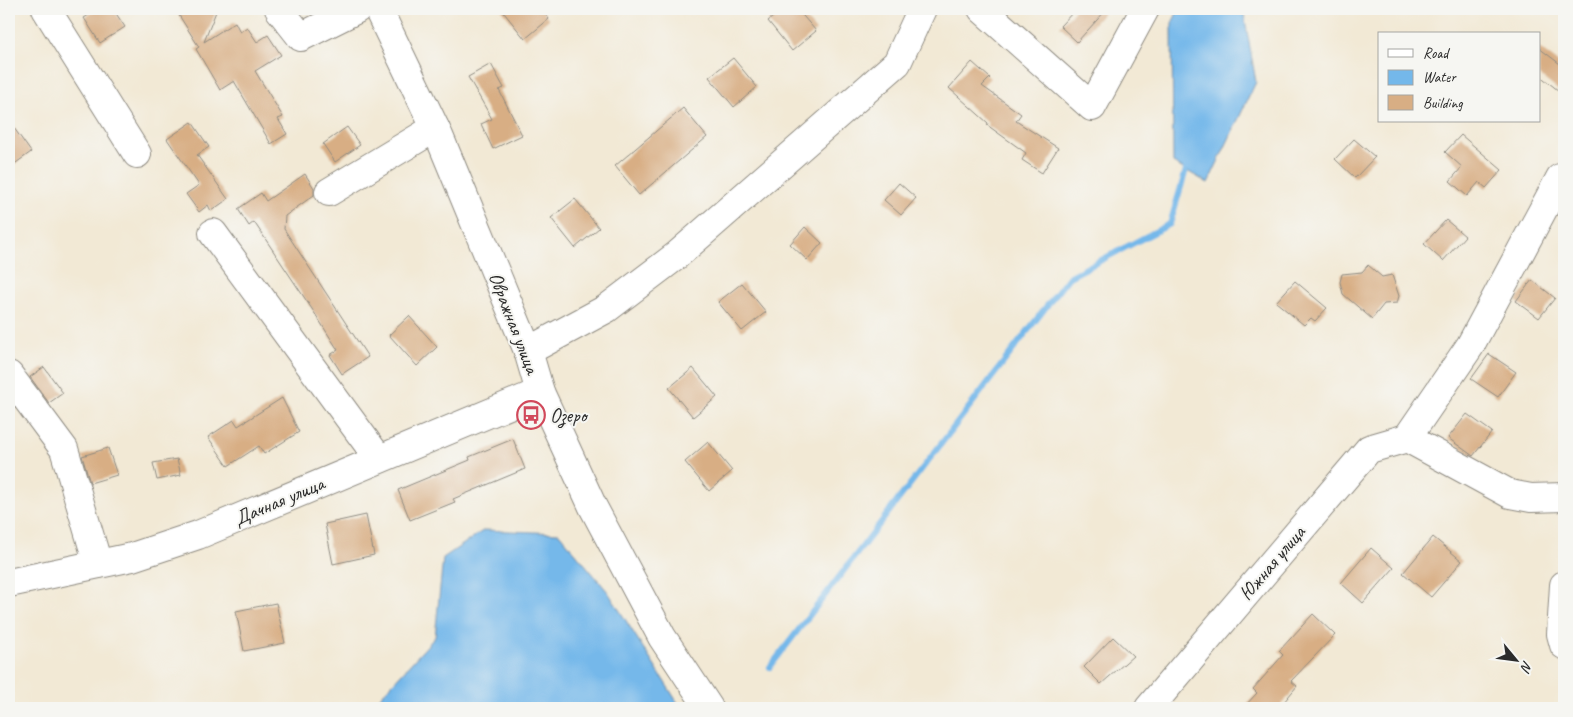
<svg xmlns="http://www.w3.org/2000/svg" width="1573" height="717" font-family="Caveat,sans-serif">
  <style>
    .water { fill: #74b8ea; stroke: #50728a }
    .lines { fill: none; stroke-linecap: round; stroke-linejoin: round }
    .stream { stroke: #74b8ea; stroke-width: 6 }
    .building { fill: #d8ae84 }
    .minor-casing { stroke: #8e8a80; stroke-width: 30 }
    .minor { stroke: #fff; stroke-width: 28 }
    .labels { text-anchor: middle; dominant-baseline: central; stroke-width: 4; stroke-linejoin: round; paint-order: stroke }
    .street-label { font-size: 20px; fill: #2b2b2b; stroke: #f6f6f2 }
    .poi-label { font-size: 20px; fill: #2b2b2b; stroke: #f6f6f2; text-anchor: start }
  </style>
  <rect width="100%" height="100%" fill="#f6f6f2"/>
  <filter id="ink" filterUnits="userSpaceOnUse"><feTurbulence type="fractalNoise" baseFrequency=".02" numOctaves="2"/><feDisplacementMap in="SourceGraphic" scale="10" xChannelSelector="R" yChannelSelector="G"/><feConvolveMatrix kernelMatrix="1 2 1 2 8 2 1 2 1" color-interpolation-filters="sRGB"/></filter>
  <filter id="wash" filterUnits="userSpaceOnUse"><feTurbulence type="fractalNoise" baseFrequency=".0096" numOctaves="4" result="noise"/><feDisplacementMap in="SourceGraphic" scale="20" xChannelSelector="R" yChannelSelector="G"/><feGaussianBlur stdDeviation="1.12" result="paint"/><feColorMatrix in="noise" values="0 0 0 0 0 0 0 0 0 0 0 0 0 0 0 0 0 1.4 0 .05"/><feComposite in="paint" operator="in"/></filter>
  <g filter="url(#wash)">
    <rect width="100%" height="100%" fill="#f2e9d5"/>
    <g class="water">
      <polygon points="1179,9 1246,9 1244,14 1256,82 1208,183 1173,163 1172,23"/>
      <polygon points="484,530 559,533 608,592 681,708 370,708 435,637 443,558"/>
    </g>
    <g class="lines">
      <polyline class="stream" points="770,667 1069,277 1170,224 1188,163"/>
    </g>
    <g id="blocks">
      <g class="building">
        <polygon points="98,9 113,9 125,27 100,43 84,18"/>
        <polygon points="175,9 217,9 204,42 235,22 240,32 247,27 257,42 268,35 281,55 255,71 283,117 278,119 287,134 271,144 234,81 220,90 196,49 199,47"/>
        <polygon points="501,9 541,9 549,19 525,39"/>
        <polygon points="783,9 797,9 816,31 792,51 768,21"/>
        <polygon points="1076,9 1107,9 1077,42 1060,26"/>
        <polygon points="1539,48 1564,67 1564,95 1539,75"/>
        <polygon points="733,58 757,87 734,107 709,77"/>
        <polygon points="972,62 990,78 982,86 1021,114 1016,121 1058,148 1042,173 1022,160 1026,153 987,125 988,123 949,88"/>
        <polygon points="491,64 504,88 499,90 522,135 493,149 481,124 492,119 468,77"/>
        <polygon points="683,108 707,137 639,195 615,166"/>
        <polygon points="9,121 31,152 9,168"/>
        <polygon points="192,122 209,147 197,155 228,199 211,211 208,205 199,212 186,194 199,185 167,139"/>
        <polygon points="347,127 360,145 335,162 323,144"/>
        <polygon points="1461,135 1502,170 1486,188 1479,182 1467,196 1450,181 1462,167 1445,152"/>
        <polygon points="1354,139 1375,157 1355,178 1335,159"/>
        <polygon points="305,174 314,188 314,195 285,216 284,229 368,357 342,374 330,355 338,350 312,309 254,222 249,226 238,209 261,193 266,201"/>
        <polygon points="899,183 916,198 901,215 884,200"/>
        <polygon points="575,199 599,228 575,248 551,218"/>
        <polygon points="1446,220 1465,236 1443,261 1424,244"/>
        <polygon points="805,227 822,243 807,260 790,244"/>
        <polygon points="1368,265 1382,277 1392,275 1399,296 1397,303 1384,304 1372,319 1343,294 1340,282 1342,274 1362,272"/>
        <polygon points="1532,280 1555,298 1539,318 1516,301"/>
        <polygon points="1295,281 1327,308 1315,321 1311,318 1304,325 1276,302"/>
        <polygon points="742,283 766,312 742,331 718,302"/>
        <polygon points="409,316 437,347 417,366 389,335"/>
        <polygon points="1489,354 1516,372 1498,397 1471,379"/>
        <polygon points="44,367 63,393 49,403 30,377"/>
        <polygon points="693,368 717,397 693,417 669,388"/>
        <polygon points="282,398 299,432 264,454 259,446 228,466 208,437 234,420 238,426"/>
        <polygon points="1467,414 1492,432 1473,456 1448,438"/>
        <polygon points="513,439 525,469 453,499 455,502 410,520 398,490 470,460 469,457"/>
        <polygon points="708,442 732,471 709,491 685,462"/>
        <polygon points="108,448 117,475 90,483 82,456"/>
        <polygon points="177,459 181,475 157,480 153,463"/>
        <polygon points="366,515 374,555 333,564 325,524"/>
        <polygon points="1433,537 1462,561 1431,597 1403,573"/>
        <polygon points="1371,548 1394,568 1363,603 1341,583"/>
        <polygon points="276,603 285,643 244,651 236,611"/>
        <polygon points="1313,614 1335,635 1291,681 1297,686 1279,708 1243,708 1257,693 1253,689 1283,655 1279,651"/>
        <polygon points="1113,637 1133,656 1101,684 1084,667"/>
      </g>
    </g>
  </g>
  <g filter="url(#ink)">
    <use href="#blocks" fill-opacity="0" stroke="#8e8a80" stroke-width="1"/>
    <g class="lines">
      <defs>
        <g id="minor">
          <polyline points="46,9 137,154"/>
          <polyline points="279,9 301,37 357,9"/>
          <polyline points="378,9 439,136 528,351 540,392 593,507 662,637 709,708"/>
          <polyline points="982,9 1092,107 1145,9"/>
          <polyline points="329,192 435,128"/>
          <polyline points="213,233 379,459"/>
          <polyline points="528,351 606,309 676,256 897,63 922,9"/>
          <polyline points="9,375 64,449 98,564"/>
          <polyline points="1407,438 1510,494 1531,498 1564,497"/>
          <polyline points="9,583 132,557 198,535 540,392"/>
          <polyline points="1564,585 1561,634 1564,645"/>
          <polyline points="1149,708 1369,449 1407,438 1470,346 1560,178"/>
        </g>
      </defs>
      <use href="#minor" class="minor-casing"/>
      <use href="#minor" class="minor"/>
    </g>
  </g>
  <defs>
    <symbol id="bus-ring" viewBox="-11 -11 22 22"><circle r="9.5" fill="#f6f6f2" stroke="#d1495b" stroke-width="1.5"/><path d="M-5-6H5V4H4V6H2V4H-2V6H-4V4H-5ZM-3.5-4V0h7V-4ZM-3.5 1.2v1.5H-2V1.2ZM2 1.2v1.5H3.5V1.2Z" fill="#d1495b"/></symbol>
  </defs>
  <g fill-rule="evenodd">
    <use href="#bus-ring" x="515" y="399" width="32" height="32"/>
  </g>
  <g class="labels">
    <g class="street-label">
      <text transform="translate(514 323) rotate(69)">Овражная улица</text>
      <text transform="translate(279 501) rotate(-23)">Дачная улица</text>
      <text transform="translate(1272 563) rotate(-50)">Южная улица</text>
    </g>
    <g class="poi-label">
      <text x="550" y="415">Озеро</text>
    </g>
  </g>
  <rect width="1573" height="717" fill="none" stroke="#f6f6f2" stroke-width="30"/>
  <rect x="1378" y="32" width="162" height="90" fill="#f6f6f2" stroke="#a5a5a2"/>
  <rect x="1388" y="49" width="25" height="8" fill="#ffffff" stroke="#a5a5a2"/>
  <text x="1423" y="58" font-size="15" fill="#2b2b2b">Road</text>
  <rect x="1388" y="70" width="25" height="15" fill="#74b8ea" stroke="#a5a5a2"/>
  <text x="1423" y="82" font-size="15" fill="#2b2b2b">Water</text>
  <rect x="1388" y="95" width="25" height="15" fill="#d8ae84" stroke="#a5a5a2"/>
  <text x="1423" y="108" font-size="15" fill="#2b2b2b">Building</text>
  <g transform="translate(1516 660) rotate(119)" stroke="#f6f6f2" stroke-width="4" paint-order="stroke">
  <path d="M0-4L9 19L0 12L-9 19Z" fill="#2b2b2b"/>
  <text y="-8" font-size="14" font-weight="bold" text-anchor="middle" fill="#2b2b2b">N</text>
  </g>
</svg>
